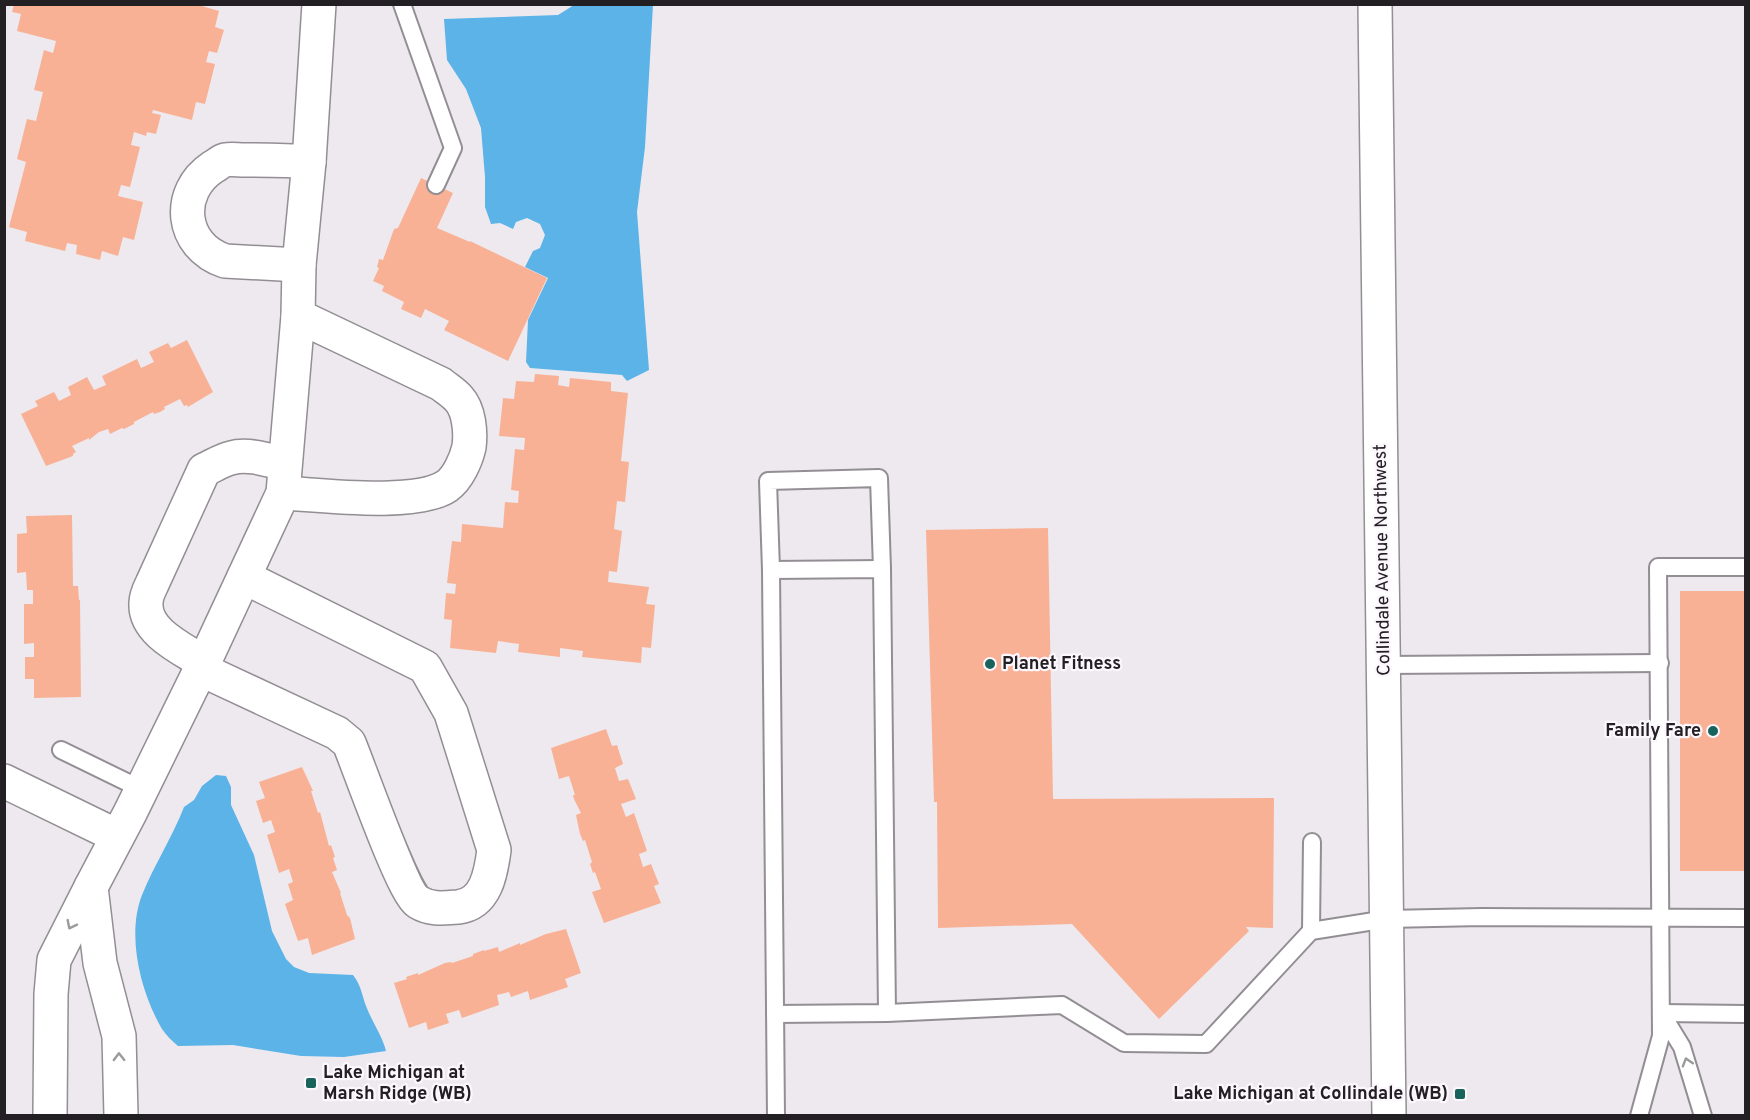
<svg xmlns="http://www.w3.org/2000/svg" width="1750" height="1120" font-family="Overpass,sans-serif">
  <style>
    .water { fill: #5bb3e8 }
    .building { fill: #f8b195 }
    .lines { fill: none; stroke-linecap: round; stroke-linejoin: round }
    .lane-casing { stroke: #938e94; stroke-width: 20 }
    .street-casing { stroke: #938e94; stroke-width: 36 }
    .lane { stroke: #fff; stroke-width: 16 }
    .street { stroke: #fff; stroke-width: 33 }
    .oneway { stroke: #9c9b9c }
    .poi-dot { fill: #18645d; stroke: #fcf6fd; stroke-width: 2 }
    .labels { text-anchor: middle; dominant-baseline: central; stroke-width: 4.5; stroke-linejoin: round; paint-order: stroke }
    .street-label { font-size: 18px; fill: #222023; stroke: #fcf6fd }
    .poi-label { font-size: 18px; font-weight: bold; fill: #222023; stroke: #fcf6fd; text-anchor: start }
  </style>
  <rect width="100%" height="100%" fill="#eee9ef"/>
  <g class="water">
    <polygon points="574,5 653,5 645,147 637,212 649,370 627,381 622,375 530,368 526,362 528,320 548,278 525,267 533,251 540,248 545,235 540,224 527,218 516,222 513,229 500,223 491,224 485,207 485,177 481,128 466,89 447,60 444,19 558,15"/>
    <path d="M 216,775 L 226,776 L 231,787 L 231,805 L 254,855 L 272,931 L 286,959 L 294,967 L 309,973 L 353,975 C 361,985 362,995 366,1006 C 372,1022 382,1035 386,1051 L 344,1057 L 301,1056 L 233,1045 L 178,1046 C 172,1041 166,1035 162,1029 C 141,993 126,936 142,895 C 154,865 172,838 184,807 L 194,800 L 202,786 Z"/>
  </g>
  <g class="building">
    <polygon points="14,4 195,4 219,11 215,27 224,30 217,53 209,51 206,62 215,64 205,104 196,102 192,120 153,110 152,113 161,115 156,134 147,132 146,136 134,132 131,145 140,147 130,187 121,185 118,196 143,202 134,240 123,237 118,256 102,251 100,260 76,254 77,245 67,243 65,251 25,241 27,232 9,227 26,162 17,159 27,119 36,121 43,92 34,90 44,50 53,53 56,41 17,31 21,14 12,12"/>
    <polygon points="421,178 453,193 437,228 470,242 470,241 547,278 508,361 444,330 449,321 425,309 421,318 401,309 404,302 382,291 384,286 373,281 379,268 377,267 379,259 383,260 394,229 398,228"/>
    <polygon points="187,340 213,392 188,407 187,405 184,406 180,399 164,407 165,409 160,412 154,414 153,412 134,422 134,424 124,429 122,428 110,434 108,429 99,432 89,440 89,438 72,446 76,452 73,454 73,456 46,466 21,414 38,406 35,401 54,392 59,401 71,395 68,387 87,377 94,390 106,385 102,376 137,359 141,368 154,362 149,352 168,343 171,348"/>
    <polygon points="535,374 559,376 558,385 569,387 570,378 611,382 611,391 628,393 621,461 629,462 625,502 617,501 614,529 622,531 617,572 609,571 608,582 649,587 646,604 655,605 651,648 642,647 641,663 582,657 583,651 560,648 560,657 518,652 519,644 498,641 496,653 450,648 452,620 444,619 446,593 455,594 456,584 447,583 452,541 461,542 462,524 503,528 505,502 518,503 519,491 511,490 515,449 524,450 525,438 499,436 503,398 514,399 516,381 534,382"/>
    <polygon points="72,515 73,586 78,586 79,600 80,600 81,697 34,698 34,679 25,679 25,657 34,657 34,643 24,644 24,604 33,604 33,590 27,590 26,572 17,573 17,534 27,533 26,516"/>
    <polygon points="1048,528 1053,799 1274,798 1273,928 1246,927 1249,931 1159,1019 1072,924 938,928 937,802 934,802 926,530"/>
    <rect x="1680" y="591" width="66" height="280"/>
    <polygon points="606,729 612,746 617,745 623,764 615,768 619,781 628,779 636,799 621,804 626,817 634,813 647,851 639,854 643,867 651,864 659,884 654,886 661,903 604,923 592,892 601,889 595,872 593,873 590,864 592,862 585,840 583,841 580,834 576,815 581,813 574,799 573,795 575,795 569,776 559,779 551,748"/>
    <polygon points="302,767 313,791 311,791 318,813 320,812 329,846 331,845 335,857 333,858 337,870 332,872 341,893 340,893 347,915 350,918 355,939 312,955 308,938 298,941 285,904 293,900 288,884 293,882 289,869 279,873 267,835 275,832 271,820 263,823 256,801 265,798 259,782"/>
    <polygon points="566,929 581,973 565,979 568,987 530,1000 528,991 511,997 509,992 497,995 499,1005 462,1018 459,1010 446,1014 449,1023 428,1030 426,1022 409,1028 394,983 407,979 406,977 418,973 418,975 445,963 451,962 452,963 473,956 473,954 484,950 484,951 498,947 499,952 520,943 520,945 546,934"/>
  </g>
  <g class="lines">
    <defs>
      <g id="lane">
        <polyline points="402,4 453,148 436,185"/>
        <polyline points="771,570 768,481 879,478 882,569"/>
        <polyline points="1384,665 1660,663"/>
        <polyline points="61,750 141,789"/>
        <polyline points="1311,931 1312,842"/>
        <polyline points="1661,1013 1746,1014"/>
        <polyline points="775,1014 887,1013 1062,1005 1124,1043 1206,1044 1311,931 1387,919 1482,917 1746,918"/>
        <polyline points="1662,1014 1682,1047 1703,1116"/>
        <polyline points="776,1116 771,570 882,569 887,1013"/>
        <polyline points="1639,1116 1661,1036 1658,567 1746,567"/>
      </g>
      <g id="street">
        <polyline points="1375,4 1389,1116"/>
        <path d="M 299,265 L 225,261 C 180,246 175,192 213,167 C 217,165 221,161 225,160 C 231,159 238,160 244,160 C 266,160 287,160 309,162"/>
        <path d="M 283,493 C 321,495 416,507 447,486 C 458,478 466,460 469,447 C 471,432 469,410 459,399 C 454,393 447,389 441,384 L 298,316"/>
        <path d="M 203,662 C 183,649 144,632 146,603 C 146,596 149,590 152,584 L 204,470 C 213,466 222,460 231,458 C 248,453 268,460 284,464"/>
        <path d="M 200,669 L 337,733 L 349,743 C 359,767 403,893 418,902 C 431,910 444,908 458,907 C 486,904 491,873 494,850 L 451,713 L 425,667 L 244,577"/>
        <polyline points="4,781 117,836"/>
        <polyline points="91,887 130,813 208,654 283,493 298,316 299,265 309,162 319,4"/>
        <polyline points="50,1116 51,994 54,960 91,887 100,963 119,1036 121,1116"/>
      </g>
    </defs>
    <use href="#lane" class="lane-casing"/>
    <use href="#street" class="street-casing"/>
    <use href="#lane" class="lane"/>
    <use href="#street" class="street"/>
  </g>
  <defs><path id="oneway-chevron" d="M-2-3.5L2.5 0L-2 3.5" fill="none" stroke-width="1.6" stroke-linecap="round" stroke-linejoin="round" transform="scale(1.5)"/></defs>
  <g class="oneway">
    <use href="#oneway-chevron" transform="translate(71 925) rotate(117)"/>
    <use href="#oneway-chevron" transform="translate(119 1057) rotate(-91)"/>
    <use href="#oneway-chevron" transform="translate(1687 1062) rotate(-107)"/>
  </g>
  <g class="poi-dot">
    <circle cx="990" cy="664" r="6"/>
    <circle cx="1713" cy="731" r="6"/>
    <rect x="305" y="1077" width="12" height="12" rx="3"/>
    <rect x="1454" y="1088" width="12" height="12" rx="3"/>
  </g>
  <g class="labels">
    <g class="street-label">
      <text transform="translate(1383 560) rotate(-91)">Collindale Avenue Northwest</text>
    </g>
    <g class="poi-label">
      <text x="1002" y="664">Planet Fitness</text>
      <text x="1701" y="731" text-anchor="end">Family Fare</text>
      <text x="323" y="1073">Lake Michigan at<tspan x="323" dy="21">Marsh Ridge (WB)</tspan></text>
      <text x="1448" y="1094" text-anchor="end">Lake Michigan at Collindale (WB)</text>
    </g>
  </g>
  <rect width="1750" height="1120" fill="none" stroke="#222023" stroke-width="12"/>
</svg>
